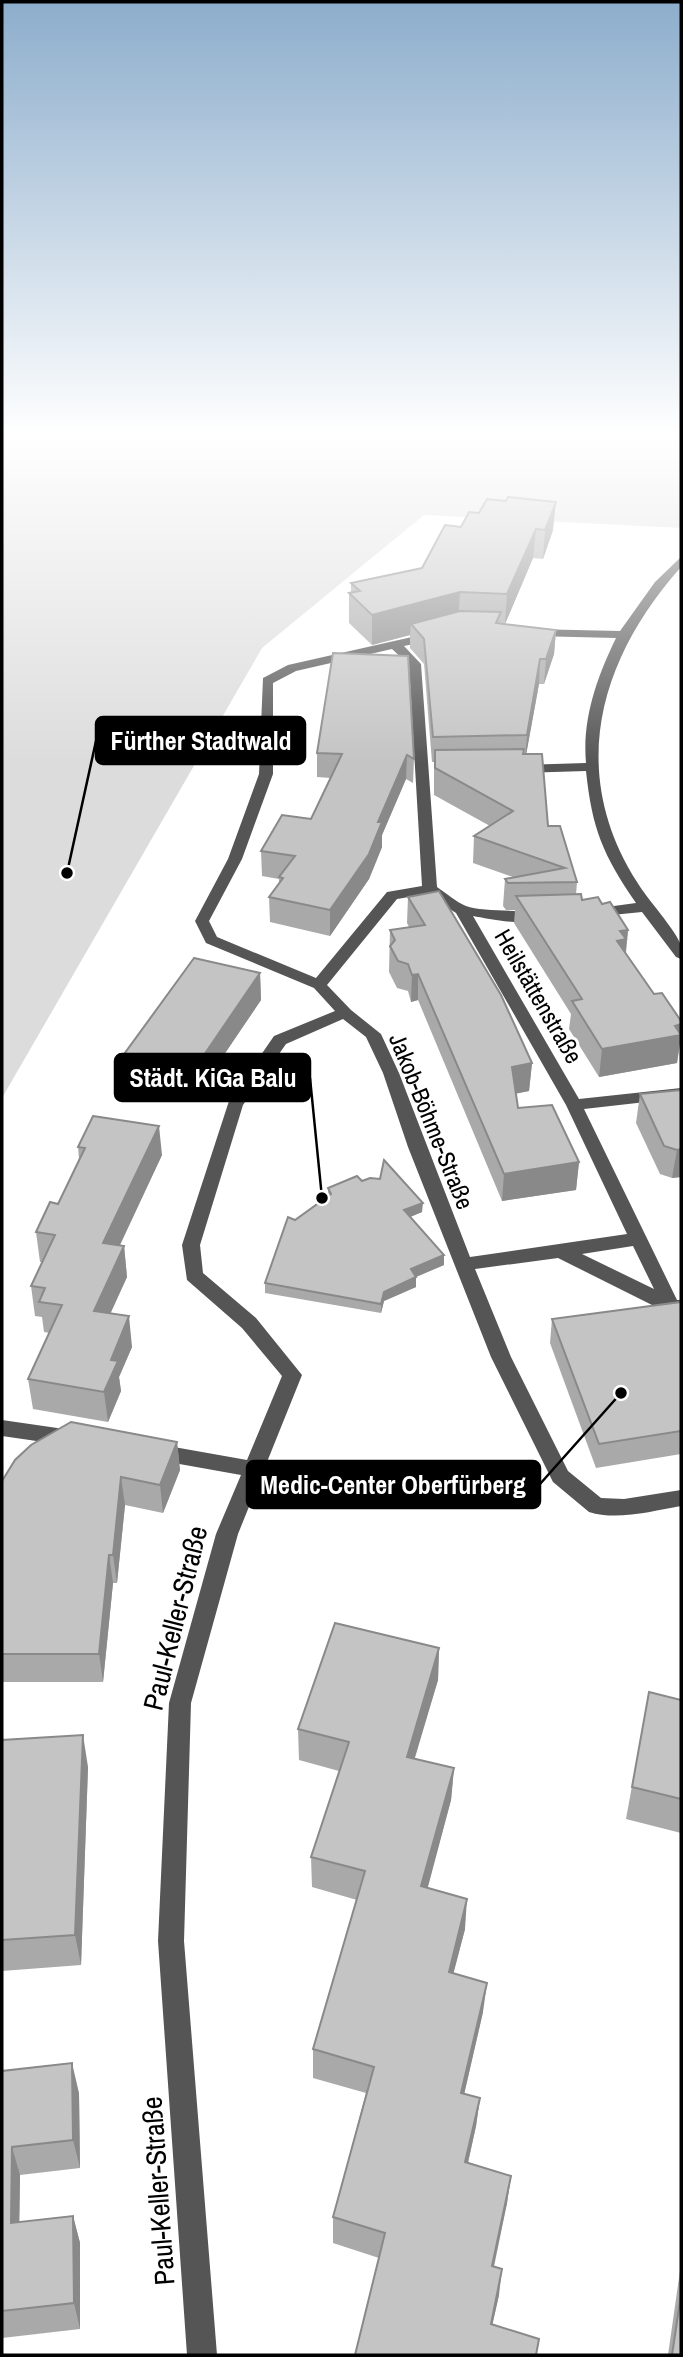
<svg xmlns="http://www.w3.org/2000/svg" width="683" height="2357" font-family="'Archivo Narrow',sans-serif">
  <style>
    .green { fill: #dcdcdc }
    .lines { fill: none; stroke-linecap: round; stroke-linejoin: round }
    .minor { fill: #555; fill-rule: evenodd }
    .wall { fill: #a9a9a9 }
    .shaded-wall { fill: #898989 }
    .building { fill: #c4c4c4; stroke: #898989; stroke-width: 2 }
    .labels { text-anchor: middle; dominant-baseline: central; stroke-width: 6; stroke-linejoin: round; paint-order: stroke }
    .street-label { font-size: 24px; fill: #000; stroke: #fff }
    .near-street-label { font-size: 28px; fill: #000; stroke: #fff }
    .leader { fill: none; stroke: #000; stroke-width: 2.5 }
    .callout-dot { fill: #000; stroke: #fff; stroke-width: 2.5 }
    .callout { fill: #000; stroke: #000; stroke-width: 2.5 }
    .callout-label { font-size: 26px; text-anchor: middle; font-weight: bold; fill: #fff }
  </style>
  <rect width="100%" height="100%" fill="#fff"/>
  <polygon class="green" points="2,434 681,434 681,528 424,515 262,648 2,1098"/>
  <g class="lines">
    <g class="minor">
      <path d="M 681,557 L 681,567 C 599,659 567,772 637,882 C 648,900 673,927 680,943 C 682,947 681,954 681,959 L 676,957 L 642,912 L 592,917 L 585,913 L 592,909 L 636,903 C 603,855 592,829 586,771 L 521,773 L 514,769 L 521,765 L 586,763 C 582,719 597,677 616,638 L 534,636 L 530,635 L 530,629 L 620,631 L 655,582 Z"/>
      <path d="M 434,632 L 440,636 L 438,639 L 404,646 L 421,664 L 437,887 C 446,893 456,902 466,906 C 484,913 534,908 543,917 C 530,928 490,919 473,916 L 579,1099 L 681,1088 L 681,1098 L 584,1109 L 677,1300 L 681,1300 L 681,1314 L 664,1311 L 558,1258 L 475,1269 L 511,1357 L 568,1471 L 601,1498 L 624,1499 L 681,1490 L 681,1506 C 652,1511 617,1521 589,1512 L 553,1482 L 550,1476 L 491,1357 L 408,1147 L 383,1073 L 366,1037 L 343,1019 L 286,1044 L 243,1105 L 200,1245 L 203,1273 L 256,1318 L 302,1375 L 238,1534 L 191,1703 L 184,1941 L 217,2355 L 187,2355 L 158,1941 L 169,1703 L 216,1534 L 241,1475 L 157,1460 L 150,1458 L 147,1452 L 150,1446 L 157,1444 L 247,1460 L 282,1376 L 242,1328 L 187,1280 L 182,1245 L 229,1101 L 274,1036 L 335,1011 L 314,988 L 206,943 L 195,921 L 228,859 L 259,774 L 263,678 L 288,665 ZM 392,649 L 409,665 L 422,886 L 387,892 L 316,978 L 217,937 L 209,921 L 242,859 L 273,774 L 273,683 L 296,671 ZM 427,894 L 456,913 L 566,1105 L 627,1234 L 470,1257 L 399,1073 L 381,1034 L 351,1010 L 327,985 L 397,899 ZM 633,1246 L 654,1289 L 582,1254 Z"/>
      <polygon points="2,1420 71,1430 78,1433 81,1438 78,1443 71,1446 2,1436"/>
    </g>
  </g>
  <g class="wall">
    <polygon points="461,527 553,530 543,559 533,558 505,624 556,630 554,654 544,684 539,684 526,754 548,826 577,882 576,895 582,900 602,904 628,930 626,953 654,994 681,1021 681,1036 677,1063 599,1077 569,1029 571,1014 514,923 515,910 506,910 503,906 505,879 513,877 473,863 474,836 490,826 434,795 434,762 432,762 424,664 410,648 410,635 372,645 349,623 349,593 351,593 351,583 422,568"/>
    <polygon points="333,653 414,759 413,783 406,779 382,835 382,847 369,879 330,936 270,922 269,897 279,883 279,879 262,876 261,851 311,819 331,778 317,777 317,753"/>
    <polygon points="408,897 532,1063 529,1091 516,1093 518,1108 579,1162 576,1190 502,1201 418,1000 411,1002 408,991 397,988 389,972 390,930 409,927 407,923"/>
    <polygon points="260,973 261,1000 192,1102 125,1085 122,1057"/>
    <polygon points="681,1090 681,1177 672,1178 660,1174 636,1123 640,1094"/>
    <polygon points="78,1147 162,1155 119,1246 124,1246 127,1277 110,1313 132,1347 119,1377 121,1391 108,1422 33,1409 28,1379 50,1333 44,1332 42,1317 35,1316 31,1286 42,1262 40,1262 36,1232 58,1204 79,1159"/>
    <polygon points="362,1181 422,1212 410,1217 444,1265 416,1277 416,1287 384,1301 381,1313 265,1293 265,1283 295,1220 328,1196 328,1188"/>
    <polygon points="681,1302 681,1454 596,1468 550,1343 552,1319"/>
    <polygon points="177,1442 180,1470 163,1513 125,1505 117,1583 113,1583 103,1682 2,1682 2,1481"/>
    <polygon points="439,1648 438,1680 414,1758 454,1768 451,1800 427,1888 465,1929 453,1974 483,2012 464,2094 480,2098 476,2126 468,2163 511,2176 507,2203 494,2267 499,2295 492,2325 536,2355 379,2258 333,2243 333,2217 366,2093 313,2078 313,2049 357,1900 312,1887 311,1857 339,1771 299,1760 298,1729"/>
    <polygon points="649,1692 681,1700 681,1833 626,1819"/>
    <polygon points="2,1740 88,1767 81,1965 2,1971"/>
    <polygon points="2,2071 79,2093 80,2168 20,2175 19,2222 73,2216 80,2243 80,2329 2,2338"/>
    <polygon points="681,2264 681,2355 668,2355"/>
  </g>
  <g class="shaded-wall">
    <polygon points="556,502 553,530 543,559 545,530"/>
    <polygon points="536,529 533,558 505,624 507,594"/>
    <polygon points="460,592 458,622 411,624 410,635 372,645 372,615"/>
    <polygon points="556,630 554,654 544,684 546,659"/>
    <polygon points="540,659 539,684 525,761 527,735"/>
    <polygon points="407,755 406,779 382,835 382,847 369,879 330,936 330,910 378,822"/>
    <polygon points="628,930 625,957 617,941 620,931"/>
    <polygon points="260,973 261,1000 192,1102 191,1074"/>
    <polygon points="418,974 418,1000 411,1002 412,975"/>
    <polygon points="681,1024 681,1036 677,1063 599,1077 602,1049"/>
    <polygon points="532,1063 529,1091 510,1095 512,1067"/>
    <polygon points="159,1126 162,1155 107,1273 103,1243"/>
    <polygon points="681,1149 681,1177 672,1178 677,1150"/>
    <polygon points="579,1162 576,1190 502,1201 504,1174"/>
    <polygon points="423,1203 422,1212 403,1220 404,1210"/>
    <polygon points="124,1246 127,1277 98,1341 94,1311"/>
    <polygon points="444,1255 444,1265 411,1279 411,1269"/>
    <polygon points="416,1277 416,1287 384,1301 381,1313 381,1304 384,1292"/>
    <polygon points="129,1316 132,1347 119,1377 121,1391 108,1422 104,1392 111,1360"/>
    <polygon points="177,1442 180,1470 163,1513 160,1485"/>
    <polygon points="121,1477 125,1505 117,1583 113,1555"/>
    <polygon points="109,1555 113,1583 103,1682 99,1654"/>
    <polygon points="439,1648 438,1680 406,1788 407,1757"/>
    <polygon points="83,1735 88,1767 81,1965 75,1935"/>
    <polygon points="454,1768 451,1800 420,1917 421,1886"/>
    <polygon points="467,1899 465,1929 446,2002 449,1972"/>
    <polygon points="487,1983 483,2012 458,2121 461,2093"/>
    <polygon points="72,2063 79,2093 80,2168 73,2140"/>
    <polygon points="480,2098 476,2126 462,2189 465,2162"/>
    <polygon points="12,2147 20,2175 19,2250 11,2223"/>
    <polygon points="511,2176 507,2203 488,2292 492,2266"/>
    <polygon points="73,2216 80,2243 80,2329 74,2303"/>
    <polygon points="502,2269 499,2295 487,2349 491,2324"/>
  </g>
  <g class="building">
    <polygon points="508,497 556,502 545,530 536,529 507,594 460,592 372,615 349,593 360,591 351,583 422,568 445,525 461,527 469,512 479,513 487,499 506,501"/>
    <polygon points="460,611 501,612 496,623 556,630 546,659 540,659 527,735 433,737 424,639 411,624"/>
    <polygon points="333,653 408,656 414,759 407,755 378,822 382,822 369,854 330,910 269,897 283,878 279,877 295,856 261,851 282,815 311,819 342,754 317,753"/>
    <polygon points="524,749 523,754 542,754 548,826 560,826 577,882 508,883 505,879 565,868 474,836 513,811 435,768 435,750"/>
    <polygon points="439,891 501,995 532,1063 512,1067 518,1108 552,1105 579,1162 504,1174 418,974 412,975 408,964 398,961 390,946 395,940 390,930 425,925 408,897"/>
    <polygon points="581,894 582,900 598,897 602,904 610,902 628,930 620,931 626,939 617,941 654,994 662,993 681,1021 681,1024 675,1026 681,1035 602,1049 572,1001 582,999 516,896"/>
    <polygon points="194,958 260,973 191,1074 122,1057"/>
    <polygon points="681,1090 681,1149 677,1150 664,1146 640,1094"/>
    <polygon points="93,1116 159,1126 103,1243 124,1246 94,1311 129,1316 111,1360 118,1361 104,1392 28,1379 62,1305 39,1302 45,1288 31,1286 55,1235 36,1232 50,1202 58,1204 85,1148 78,1147"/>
    <polygon points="384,1160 423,1203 404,1210 444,1255 411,1269 416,1277 384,1292 381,1304 265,1283 288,1217 295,1220 331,1194 328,1188 357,1176 362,1181 370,1178 380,1179"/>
    <polygon points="681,1302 681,1431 599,1444 552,1319"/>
    <polygon points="71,1422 177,1442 160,1485 121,1477 113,1555 109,1555 99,1654 2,1654 2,1481 15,1460 31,1445"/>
    <polygon points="335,1623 439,1648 407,1757 454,1768 421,1886 467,1899 449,1972 487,1983 461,2093 480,2098 465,2162 511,2176 492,2266 502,2269 491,2324 539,2339 536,2355 355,2355 385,2233 333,2217 374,2067 313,2049 365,1871 311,1857 349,1742 298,1729"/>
    <polygon points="649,1692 681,1700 681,1799 632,1787"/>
    <polygon points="83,1735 75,1935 2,1940 2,1740"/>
    <polygon points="72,2063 73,2140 12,2147 11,2223 73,2216 74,2303 2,2311 2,2071"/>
    <polygon points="681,2295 681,2355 672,2355"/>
  </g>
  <linearGradient id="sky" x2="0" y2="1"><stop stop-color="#8cadcc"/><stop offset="0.57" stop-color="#fff"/><stop offset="1" stop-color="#fff" stop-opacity="0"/></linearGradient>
  <rect width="683" height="764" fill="url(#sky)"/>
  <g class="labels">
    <g class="street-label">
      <text transform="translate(539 996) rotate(60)">Heilstättenstraße</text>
      <text transform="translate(432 1121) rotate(68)">Jakob-Böhme-Straße</text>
    </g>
    <g class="near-street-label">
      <text transform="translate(175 1618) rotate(-76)">Paul-Keller-Straße</text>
      <text transform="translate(158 2191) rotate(-94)">Paul-Keller-Straße</text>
    </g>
  </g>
  <path class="leader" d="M67 873L96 741M322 1198L310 1078M621 1393L540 1484"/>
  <g class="callout-dot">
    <circle cx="67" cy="873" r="7"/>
    <circle cx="322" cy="1198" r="7"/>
    <circle cx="621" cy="1393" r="7"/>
  </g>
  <g class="callout">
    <rect x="96" y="717" width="209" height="47" rx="7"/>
    <rect x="115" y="1054" width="195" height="47" rx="7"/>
    <rect x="247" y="1461" width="293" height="47" rx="7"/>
  </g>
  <g class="callout-label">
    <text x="201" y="750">Fürther Stadtwald</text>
    <text x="213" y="1087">Städt. KiGa Balu</text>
    <text x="393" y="1494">Medic-Center Oberfürberg</text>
  </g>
  <rect width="683" height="2357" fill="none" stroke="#000000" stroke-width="7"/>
</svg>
